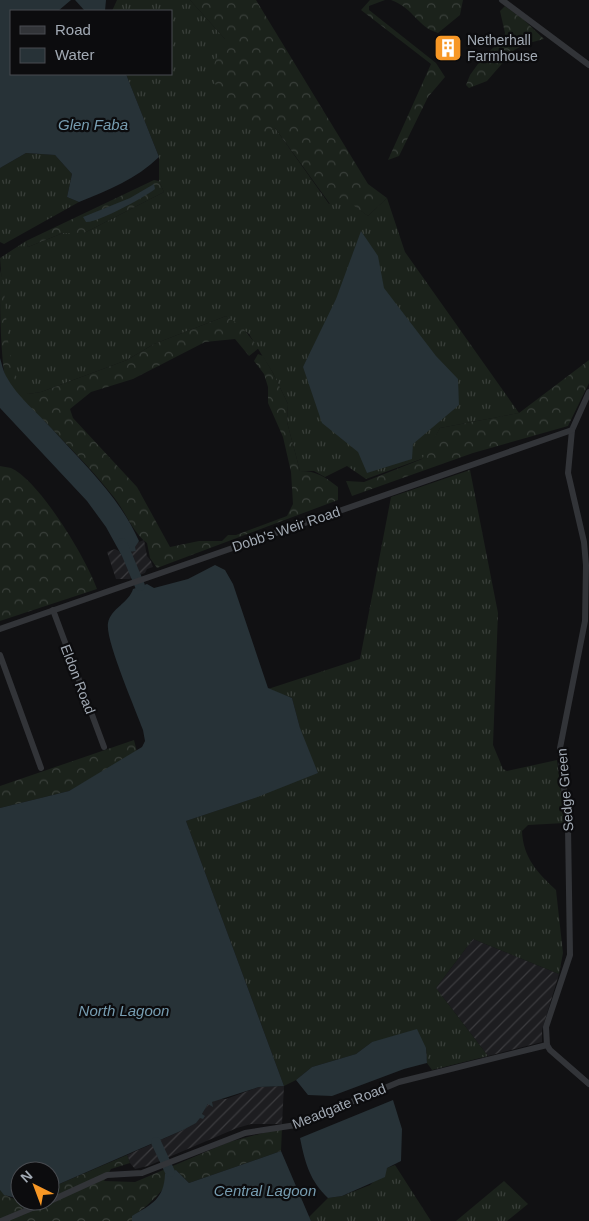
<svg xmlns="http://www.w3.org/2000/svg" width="589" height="1221" font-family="Arial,sans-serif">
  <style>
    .industrial { fill: url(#industrial-furrows) }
    .grass { fill: url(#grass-tufts) }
    .forest { fill: url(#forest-crowns) }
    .water { fill: #273237 }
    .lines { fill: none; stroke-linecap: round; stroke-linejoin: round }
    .river { stroke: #273237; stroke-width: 10 }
    .minor { stroke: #323438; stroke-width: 6 }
    .labels { text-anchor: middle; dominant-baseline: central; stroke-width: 4.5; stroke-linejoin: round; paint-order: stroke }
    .poi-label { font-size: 14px; fill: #a2aab4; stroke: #0c0c0e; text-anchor: start }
    .street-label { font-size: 14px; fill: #a2aab4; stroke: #0c0c0e }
    .water-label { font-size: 15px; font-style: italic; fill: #779db1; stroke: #0c0c0e }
  </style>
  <defs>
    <pattern id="industrial-furrows" width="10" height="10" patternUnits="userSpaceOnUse" patternTransform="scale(1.25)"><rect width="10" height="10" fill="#1d1d20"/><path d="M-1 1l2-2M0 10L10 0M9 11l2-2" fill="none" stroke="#3b3b3e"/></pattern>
    <pattern id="grass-tufts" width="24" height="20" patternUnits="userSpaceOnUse" patternTransform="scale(1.25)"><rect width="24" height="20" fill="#1b221b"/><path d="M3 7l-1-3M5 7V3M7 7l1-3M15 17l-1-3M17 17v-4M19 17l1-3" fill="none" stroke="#393f3a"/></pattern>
    <pattern id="forest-crowns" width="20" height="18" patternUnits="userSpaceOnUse" patternTransform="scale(1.25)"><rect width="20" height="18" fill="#1b221b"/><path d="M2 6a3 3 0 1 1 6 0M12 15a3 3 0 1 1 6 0" fill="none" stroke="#393f3a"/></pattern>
  </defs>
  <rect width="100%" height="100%" fill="#111113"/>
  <g class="industrial">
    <polygon points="144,540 147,556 151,561 153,567 147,569 145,573 129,579 116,579 107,552 115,549 119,551 122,556 129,552 131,553 136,543"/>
    <polygon points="473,939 559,974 542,1030 542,1042 488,1056 436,988"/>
    <polygon points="284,1086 282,1124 251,1124 237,1128 148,1166 135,1169 130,1163 127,1155 183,1130 202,1114 208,1104 218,1099 226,1099 259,1087"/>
  </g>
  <g class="grass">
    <polygon points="117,0 190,0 225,39 275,128 329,204 342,196 368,216 387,198 405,252 519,413 440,428 424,458 366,479 347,466 325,477 314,471 300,471 287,422 288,404 273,373 249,334 226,316 154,344 127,360 41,392 28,394 21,389 14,378 2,348 3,300 0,258 26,241 28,247 63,233 84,233 164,192 159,181 159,157 126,74 171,74 171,11 112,11"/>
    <polygon points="26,153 55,155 72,174 67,197 79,202 4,244 0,242 0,168"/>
    <path d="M 470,470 L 498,613 L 493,745 L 503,769 L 507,771 L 557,760 L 565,823 L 528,825 L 522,831 C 523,858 538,873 556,890 L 563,953 L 559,974 L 473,939 L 436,988 L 488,1056 L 432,1070 L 427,1063 L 426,1048 L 372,1042 L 356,1054 L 312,1067 L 296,1080 L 284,1086 L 186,821 L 255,798 L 300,728 L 292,698 L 268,689 L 360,659 L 391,497 Z"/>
    <polygon points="395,1165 431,1221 311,1221 309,1217 328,1198 342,1196 370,1185 387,1168"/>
    <polygon points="504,1181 528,1204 507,1221 456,1221"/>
  </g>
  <g class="forest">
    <polygon points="190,0 256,0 368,184 387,198 368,216 342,197 330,204 275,128 259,136 240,122 221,100 211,71 225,39"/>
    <polygon points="370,0 385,0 369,6 369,10 436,63 445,77 428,97 399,156 388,160 431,64 361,10"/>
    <path d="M 391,0 L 463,0 L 460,15 L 438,33 C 416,26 415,9 391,0 Z"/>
    <polygon points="505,6 524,20 544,39 529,43 514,50 487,81 469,88 466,85 470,75 483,57 504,38 505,33 500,11"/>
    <polygon points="154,180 159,181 164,192 84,233 63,233 28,247 26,241"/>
    <path d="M 0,269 C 11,309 0,366 28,394 L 41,392 L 127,360 L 154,344 L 226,316 L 241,326 L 259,348 L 249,356 L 235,339 L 205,342 L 133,379 L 91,392 L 70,409 L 73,418 L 137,487 L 170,547 L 199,541 L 222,541 L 228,535 L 236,535 L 287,516 L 293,504 L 291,472 L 283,437 L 268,403 L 268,387 L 264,374 L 254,361 L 258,354 L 263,356 L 273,373 L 288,404 L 287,422 L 300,471 C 317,471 325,477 338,487 L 338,500 L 157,568 L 150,558 L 147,543 C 132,532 125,510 112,495 C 94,472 73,451 53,430 C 37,413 11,395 4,372 C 0,340 0,302 0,269 Z"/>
    <polygon points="589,360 589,383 568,426 473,453 352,496 346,481 364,482 422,459 440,428 519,413"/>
    <path d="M 0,466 C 3,467 8,467 11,468 C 40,481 87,560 97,589 L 0,621 Z"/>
    <polygon points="134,740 137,752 69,791 0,808 0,786"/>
    <path d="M 282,1128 L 281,1151 L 189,1183 L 176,1170 C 164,1190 152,1203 133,1216 L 132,1221 L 0,1221 L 0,1190 C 10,1203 34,1201 50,1201 L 50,1188 L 127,1155 L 130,1163 L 111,1169 L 104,1181 L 135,1182 L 229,1142 Z"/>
  </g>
  <g class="water">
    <path d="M 0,0 L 71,0 L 58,11 L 11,11 L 11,74 L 126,74 L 159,157 C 136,179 109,190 79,202 L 67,197 L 72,174 L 55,155 L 26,153 L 0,168 Z"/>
    <polygon points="75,0 106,0 105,11 85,11"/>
    <path d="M 154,184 L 155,189 C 145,197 97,223 86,222 L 83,217 L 130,198 Z"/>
    <polygon points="361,231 378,256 384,288 436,356 458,379 459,405 413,444 412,459 367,473 358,452 322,423 303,367 336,299"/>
    <path d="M 0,358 C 2,364 3,371 6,376 C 18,398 37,412 53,430 C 85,465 120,498 139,541 L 135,547 L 136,551 L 129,552 L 122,556 L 106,527 L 87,501 L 0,408 Z"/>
    <path d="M 215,565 L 225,570 L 233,584 L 268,688 L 292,698 L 300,728 L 318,773 L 255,798 L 186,821 L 284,1086 L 259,1087 L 212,1102 L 213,1107 L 208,1104 L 202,1114 L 205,1116 L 203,1119 L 200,1118 L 196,1123 L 183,1130 L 50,1188 L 50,1171 L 20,1171 L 20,1199 L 4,1195 L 0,1190 L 0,808 L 69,791 L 142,747 L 145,741 L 143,730 C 136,710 105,640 108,623 C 111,608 129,603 133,589 L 147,584 L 154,588 L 188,579 Z"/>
    <polygon points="417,1029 426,1048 427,1063 404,1069 332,1096 308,1095 296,1080 312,1067 356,1054 372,1042"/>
    <path d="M 393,1100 L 402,1129 L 401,1161 L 387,1168 L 385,1177 L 342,1196 L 328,1198 C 310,1181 305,1163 300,1138 Z"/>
    <path d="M 281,1151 L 311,1221 L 132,1221 L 132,1216 C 152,1204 164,1199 165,1174 L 176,1170 L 189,1183 Z"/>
  </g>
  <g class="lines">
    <g class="river">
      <polyline points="122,543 140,586"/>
      <polyline points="156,1142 170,1172"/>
    </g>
    <g class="minor">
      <polyline points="502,0 589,65"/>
      <polyline points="589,392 572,430 568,473 584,542 586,565 585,621 560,748 568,827 570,955 546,1027 547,1045 550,1050 589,1084"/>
      <polyline points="53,610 104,747"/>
      <polyline points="0,629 572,430"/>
      <polyline points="0,655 41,768"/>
      <polyline points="50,1201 107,1175 142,1173 245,1133 296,1125 399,1082 547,1045"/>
      <polyline points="1,1221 49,1201"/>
    </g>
  </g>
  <defs>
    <symbol id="building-square" viewBox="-11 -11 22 22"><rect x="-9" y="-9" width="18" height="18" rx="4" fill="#f79725" stroke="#0c0c0e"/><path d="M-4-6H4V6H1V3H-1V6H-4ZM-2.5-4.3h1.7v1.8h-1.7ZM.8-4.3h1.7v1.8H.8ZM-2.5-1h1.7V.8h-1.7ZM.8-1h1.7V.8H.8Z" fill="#fff"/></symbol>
  </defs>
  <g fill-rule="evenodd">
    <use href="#building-square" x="432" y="32" width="32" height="32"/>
  </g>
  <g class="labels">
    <g class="poi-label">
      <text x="467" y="40">Netherhall<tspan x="467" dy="16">Farmhouse</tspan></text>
    </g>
    <g class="street-label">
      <text transform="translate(286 529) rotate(-19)">Dobb's Weir Road</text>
      <text transform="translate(78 679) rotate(69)">Eldon Road</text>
      <text transform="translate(565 790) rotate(-95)">Sedge Green</text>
      <text transform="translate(339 1106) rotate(-22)">Meadgate Road</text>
    </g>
    <g class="water-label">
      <text x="93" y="124">Glen Faba</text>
      <text x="124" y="1010">North Lagoon</text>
      <text x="265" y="1190">Central Lagoon</text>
    </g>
  </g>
  <rect x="10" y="10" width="162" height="65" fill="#0c0c0e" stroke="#484b50"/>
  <rect x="20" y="26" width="25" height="8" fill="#323438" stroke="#484b50"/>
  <text x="55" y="35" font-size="15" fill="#a2aab4">Road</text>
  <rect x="20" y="48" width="25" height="15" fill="#273237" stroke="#484b50"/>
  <text x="55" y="60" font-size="15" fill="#a2aab4">Water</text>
  <g transform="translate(35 1186) rotate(318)"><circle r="24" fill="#0c0c0e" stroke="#484b50"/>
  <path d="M0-4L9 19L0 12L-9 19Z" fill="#f79725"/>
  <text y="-8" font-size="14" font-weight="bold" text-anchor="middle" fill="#a2aab4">N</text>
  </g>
</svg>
